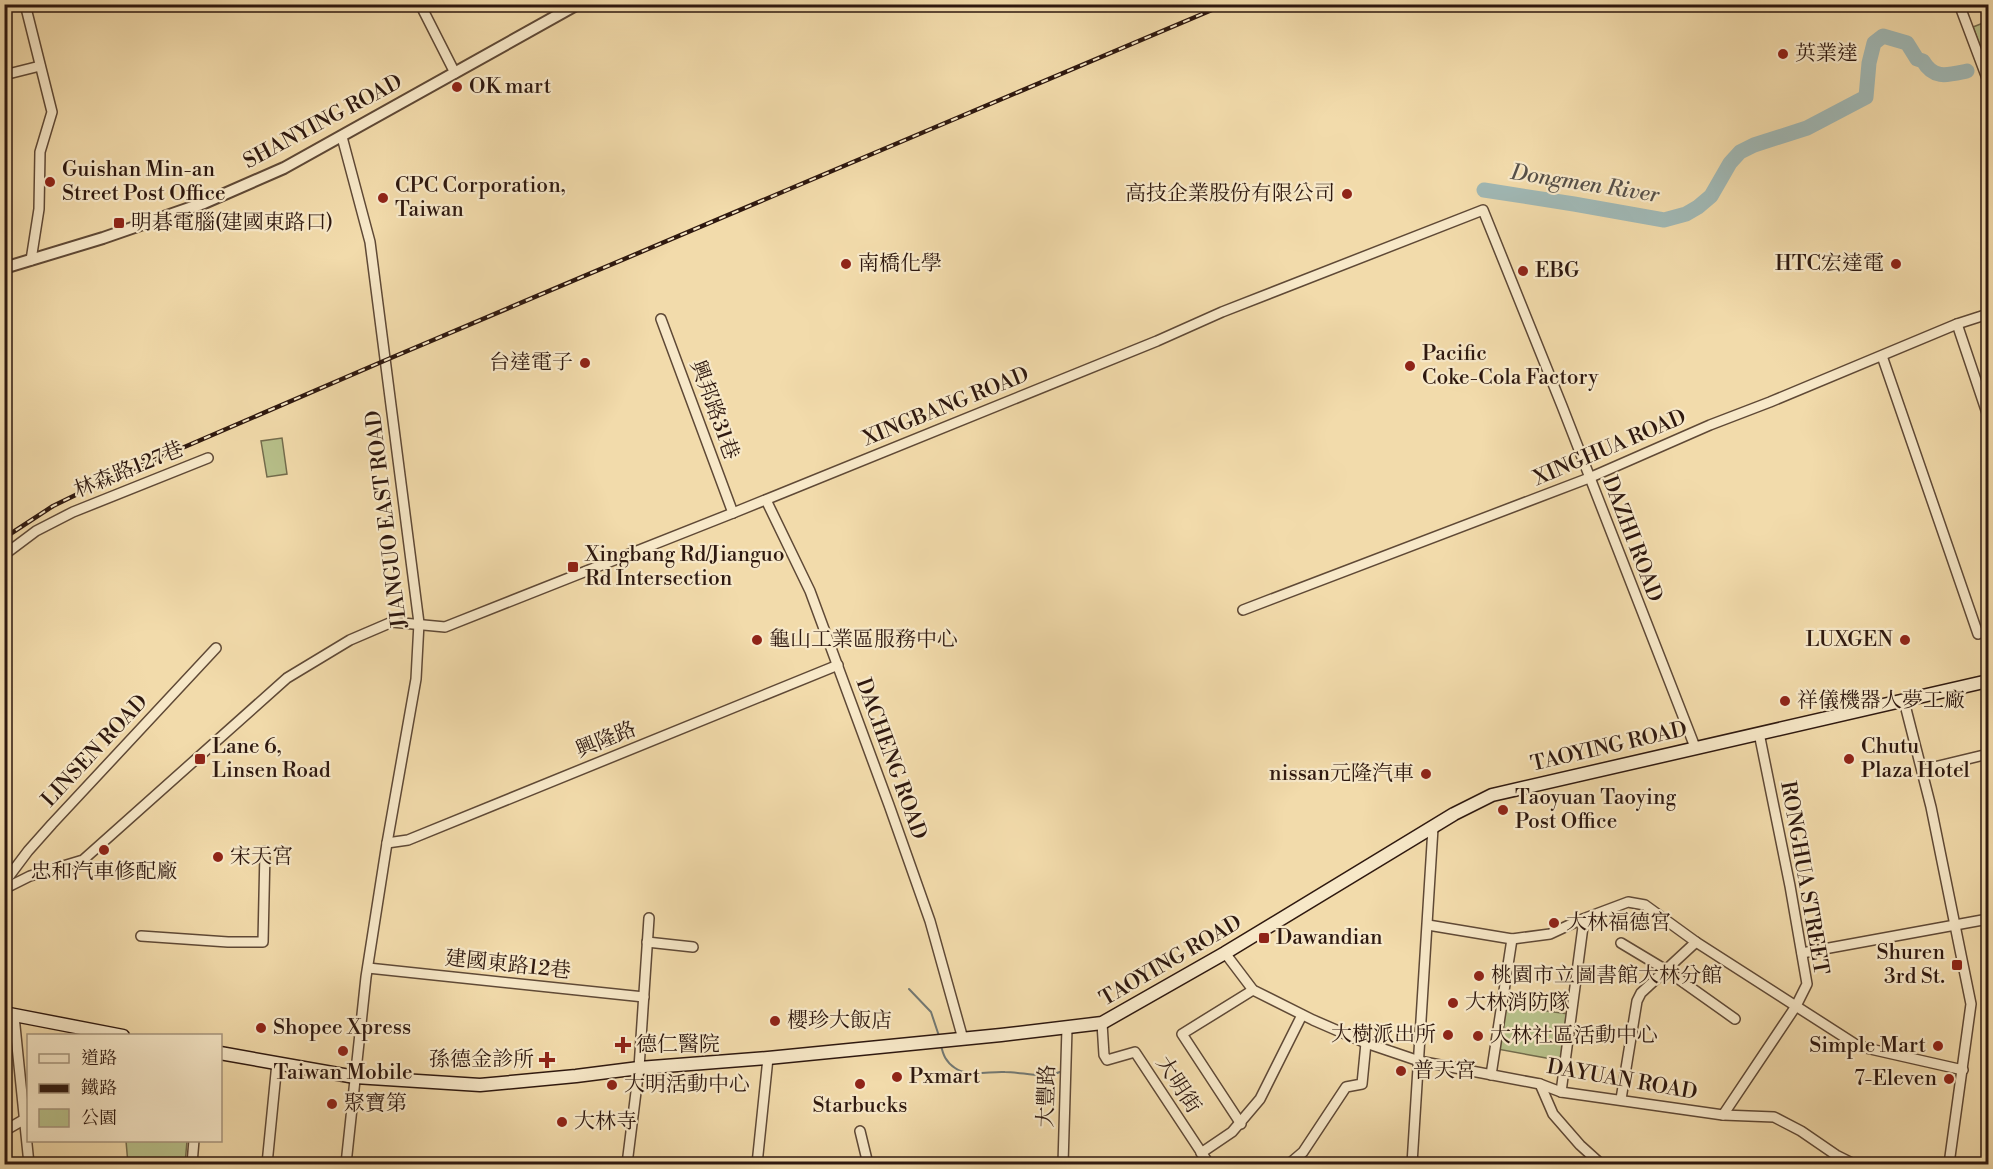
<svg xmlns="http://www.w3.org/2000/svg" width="1993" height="1169" font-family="'Libre Bodoni','Noto Serif TC',serif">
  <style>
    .green { fill: #b8c18b; stroke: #736c4d; stroke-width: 1.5 }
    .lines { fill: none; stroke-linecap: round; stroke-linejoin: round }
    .stream { stroke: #727873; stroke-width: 2 }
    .river { stroke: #a0b8b5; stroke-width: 15 }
    .minor-casing { stroke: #5f4936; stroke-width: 12 }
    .tertiary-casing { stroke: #5f4936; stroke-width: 14 }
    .secondary-casing { stroke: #2e180f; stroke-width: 15 }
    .minor { stroke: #f7e8c8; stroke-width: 9 }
    .tertiary { stroke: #f7e8c8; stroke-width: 10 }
    .secondary { stroke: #f7e8c8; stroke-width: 12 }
    .rail-casing { stroke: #2e180f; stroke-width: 4.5 }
    .rail { stroke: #f7e8c8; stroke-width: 2; stroke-dasharray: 7; stroke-linecap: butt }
    .poi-dot { fill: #8f2418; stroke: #f7e8c8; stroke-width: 2 }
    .labels { text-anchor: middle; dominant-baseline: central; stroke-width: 4.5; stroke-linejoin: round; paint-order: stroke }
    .poi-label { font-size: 21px; fill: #2e180f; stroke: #f7e8c8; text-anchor: start }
    .street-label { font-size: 21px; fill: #2e180f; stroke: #f7e8c8 }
    .water-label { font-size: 22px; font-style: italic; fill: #565049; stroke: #f7e8c8 }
  </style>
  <rect width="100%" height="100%" fill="#f2dbab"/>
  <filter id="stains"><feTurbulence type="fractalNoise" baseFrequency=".00333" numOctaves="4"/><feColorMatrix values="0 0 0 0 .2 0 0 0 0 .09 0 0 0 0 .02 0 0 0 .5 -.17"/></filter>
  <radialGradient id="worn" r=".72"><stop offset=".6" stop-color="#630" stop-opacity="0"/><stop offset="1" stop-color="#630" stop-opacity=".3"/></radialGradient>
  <g class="green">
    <polygon points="1988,21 1988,68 1973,27"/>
    <polygon points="282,438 287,474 267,477 261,441"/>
    <polygon points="1502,1005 1569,1014 1563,1061 1497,1049"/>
    <polygon points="126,1141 187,1141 185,1164 128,1164"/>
  </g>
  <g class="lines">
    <g class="stream">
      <polyline points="909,989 931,1012 939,1036"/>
      <path d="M 941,1045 C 943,1055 946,1062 955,1068 C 967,1077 990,1071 1005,1072 C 1024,1072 1041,1079 1060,1072"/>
    </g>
    <path class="river" d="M 1484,190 L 1574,204 L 1664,220 L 1686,214 L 1698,207 L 1711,196 L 1730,163 L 1740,152 L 1754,145 L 1807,128 L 1866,97 L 1869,63 L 1874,43 L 1883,36 L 1907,43 L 1917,59 L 1923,61 C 1934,80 1948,75 1967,71"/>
    <defs>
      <g id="minor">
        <polyline points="25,4 52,112 40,152 39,209 31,260"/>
        <polyline points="420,4 455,73"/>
        <polyline points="1959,4 1988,81"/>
        <polyline points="4,75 40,66"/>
        <polyline points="342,137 370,242 419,623 416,679 387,843 366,977 346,1164"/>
        <polyline points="661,319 733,513"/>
        <polyline points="1957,324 1988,416"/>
        <polyline points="1882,356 1978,634"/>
        <polyline points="766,500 810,591 889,805 930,921 963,1039"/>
        <polyline points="4,555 36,531 73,512 208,458"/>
        <polyline points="1243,610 1589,478 1710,425 1770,402 1957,324 1988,314"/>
        <polyline points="1904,701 1931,807 1971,1004 1949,1164"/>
        <polyline points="1922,770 1988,754"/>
        <polyline points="387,843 408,840 838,665"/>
        <polyline points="4,883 28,851 52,824 216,648"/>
        <polyline points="4,889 30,876 83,860 287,678 350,640 392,622 445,627 733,513 1157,341 1222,312 1483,210 1562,406 1695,747"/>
        <polyline points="1428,925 1512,939 1550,934 1580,920 1628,902 1645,905 1696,942 1855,1044 1866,1048 1963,1070"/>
        <polyline points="141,936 228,942 263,942 265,851"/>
        <polyline points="647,942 693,947"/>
        <polyline points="1621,943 1666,970 1735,1019"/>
        <polyline points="1225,953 1253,990 1313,1020 1366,1043 1419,1061 1540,1084 1561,1092 1723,1115 1774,1117 1801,1131 1836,1155 1854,1164"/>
        <polyline points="1802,953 1988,919"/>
        <polyline points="368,968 644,997"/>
        <polyline points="14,1016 29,1164"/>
        <polyline points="1102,1023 1104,1055 1107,1060 1135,1052 1209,1164"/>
        <polyline points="1491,1075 1512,939"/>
        <polyline points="1540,1084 1553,1114 1580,1145 1601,1164"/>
        <polyline points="1561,1092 1584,919"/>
        <polyline points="1621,1099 1637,1001 1641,993 1696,942"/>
        <polyline points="1723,1115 1796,1006 1807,984 1790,886 1759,733"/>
        <polyline points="1241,1124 1182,1034 1253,990"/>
        <polyline points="4,1131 25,1119"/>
        <polyline points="860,1131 868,1164"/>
        <polyline points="1201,1153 1232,1132 1260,1099 1302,1015"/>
        <polyline points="192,1164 194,1140"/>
        <polyline points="267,1164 277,1063"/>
        <polyline points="627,1164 639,1068 649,918"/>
        <polyline points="757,1164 768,1058"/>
        <polyline points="1063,1164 1067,1028"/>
        <polyline points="1289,1164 1303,1152 1346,1087 1362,1084 1366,1043"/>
        <polyline points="1412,1164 1433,828"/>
      </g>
      <polyline id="tertiary" points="4,268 103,238 204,203 284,168 578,4"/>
      <g id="secondary">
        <polyline points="4,1013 123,1036"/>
        <polyline points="220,1053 355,1077 480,1085 576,1076 639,1068 768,1058 1001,1035 1102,1023 1225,953 1454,814 1492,795 1988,681"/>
      </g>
    </defs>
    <use href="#minor" class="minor-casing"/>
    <use href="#tertiary" class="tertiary-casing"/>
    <use href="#secondary" class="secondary-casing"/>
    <use href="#minor" class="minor"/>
    <use href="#tertiary" class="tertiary"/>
    <use href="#secondary" class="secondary"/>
    <defs>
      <polyline id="rail" points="4,538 53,506 94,486 386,360 1226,4"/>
    </defs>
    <use href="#rail" class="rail-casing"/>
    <use href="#rail" class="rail"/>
  </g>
  <g class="poi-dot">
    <circle cx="1783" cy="54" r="6"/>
    <circle cx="457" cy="87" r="6"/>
    <circle cx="50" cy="182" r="6"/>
    <circle cx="1347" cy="194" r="6"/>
    <circle cx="383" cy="198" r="6"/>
    <rect x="113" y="217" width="12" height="12" rx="3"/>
    <circle cx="846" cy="264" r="6"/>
    <circle cx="1896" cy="264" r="6"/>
    <circle cx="1523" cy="271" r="6"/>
    <circle cx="585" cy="363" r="6"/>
    <circle cx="1410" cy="366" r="6"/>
    <rect x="567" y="561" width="12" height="12" rx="3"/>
    <circle cx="757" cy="640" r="6"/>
    <circle cx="1905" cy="640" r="6"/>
    <circle cx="1785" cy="701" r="6"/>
    <rect x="194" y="753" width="12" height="12" rx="3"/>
    <circle cx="1849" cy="759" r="6"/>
    <circle cx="1426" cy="774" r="6"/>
    <circle cx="1503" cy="810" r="6"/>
    <circle cx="104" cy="850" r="6"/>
    <circle cx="218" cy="857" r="6"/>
    <circle cx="1554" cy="923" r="6"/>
    <rect x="1258" y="932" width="12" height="12" rx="3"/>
    <rect x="1951" y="959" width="12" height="12" rx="3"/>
    <circle cx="1479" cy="976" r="6"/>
    <circle cx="1453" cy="1003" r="6"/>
    <circle cx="775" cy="1021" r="6"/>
    <circle cx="261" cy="1028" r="6"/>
    <circle cx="1448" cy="1035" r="6"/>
    <circle cx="1478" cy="1036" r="6"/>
    <path d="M620 1036h6v6h6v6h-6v6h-6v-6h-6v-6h6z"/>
    <circle cx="1938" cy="1046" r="6"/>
    <circle cx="343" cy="1051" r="6"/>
    <path d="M544 1051h6v6h6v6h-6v6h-6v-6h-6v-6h6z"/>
    <circle cx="1401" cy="1071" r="6"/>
    <circle cx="897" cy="1077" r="6"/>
    <circle cx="1949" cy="1079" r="6"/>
    <circle cx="860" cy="1084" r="6"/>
    <circle cx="612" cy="1085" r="6"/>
    <circle cx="332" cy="1104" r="6"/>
    <circle cx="562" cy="1122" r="6"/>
  </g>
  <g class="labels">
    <g class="poi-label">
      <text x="1795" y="54">英業達</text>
      <text x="469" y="87">OK mart</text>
      <text x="62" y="170">Guishan Min-an<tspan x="62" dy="24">Street Post Office</tspan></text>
      <text x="395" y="186">CPC Corporation,<tspan x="395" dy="24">Taiwan</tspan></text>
      <text x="1335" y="194" text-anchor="end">高技企業股份有限公司</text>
      <text x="131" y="223">明碁電腦(建國東路口)</text>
      <text x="858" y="264">南橋化學</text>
      <text x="1884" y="264" text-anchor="end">HTC宏達電</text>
      <text x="1535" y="271">EBG</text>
      <text x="1422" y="354">Pacific<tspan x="1422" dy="24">Coke-Cola Factory</tspan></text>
      <text x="573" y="363" text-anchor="end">台達電子</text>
      <text x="585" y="555">Xingbang Rd/Jianguo<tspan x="585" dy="24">Rd Intersection</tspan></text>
      <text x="769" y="640">龜山工業區服務中心</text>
      <text x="1893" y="640" text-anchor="end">LUXGEN</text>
      <text x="1797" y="701">祥儀機器人夢工廠</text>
      <text x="212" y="747">Lane 6,<tspan x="212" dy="24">Linsen Road</tspan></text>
      <text x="1861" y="747">Chutu<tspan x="1861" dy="24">Plaza Hotel</tspan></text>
      <text x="1414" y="774" text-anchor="end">nissan元隆汽車</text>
      <text x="1515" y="798">Taoyuan Taoying<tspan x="1515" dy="24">Post Office</tspan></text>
      <text x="230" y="857">宋天宮</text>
      <text x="104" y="872" text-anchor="middle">忠和汽車修配廠</text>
      <text x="1566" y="923">大林福德宮</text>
      <text x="1276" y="938">Dawandian</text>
      <text x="1945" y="953" text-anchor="end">Shuren<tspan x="1945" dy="24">3rd St.</tspan></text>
      <text x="1491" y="976">桃園市立圖書館大林分館</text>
      <text x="1465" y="1003">大林消防隊</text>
      <text x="787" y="1021">櫻珍大飯店</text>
      <text x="273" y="1028">Shopee Xpress</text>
      <text x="1436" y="1035" text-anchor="end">大樹派出所</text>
      <text x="1490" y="1036">大林社區活動中心</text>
      <text x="636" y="1045">德仁醫院</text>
      <text x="1926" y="1046" text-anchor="end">Simple Mart</text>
      <text x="534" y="1060" text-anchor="end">孫德金診所</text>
      <text x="1413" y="1071">普天宮</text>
      <text x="343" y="1073" text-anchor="middle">Taiwan Mobile</text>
      <text x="909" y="1077">Pxmart</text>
      <text x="1937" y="1079" text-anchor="end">7-Eleven</text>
      <text x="624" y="1085">大明活動中心</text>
      <text x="344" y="1104">聚寶第</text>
      <text x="860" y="1106" text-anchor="middle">Starbucks</text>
      <text x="574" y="1122">大林寺</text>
    </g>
    <g class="street-label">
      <text transform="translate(323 122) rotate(-28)">SHANYING ROAD</text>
      <text transform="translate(946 407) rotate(-22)">XINGBANG ROAD</text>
      <text transform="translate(714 410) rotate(70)">興邦路31巷</text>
      <text transform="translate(1610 448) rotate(-23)">XINGHUA ROAD</text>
      <text transform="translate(129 470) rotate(-22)">林森路127巷</text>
      <text transform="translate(387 519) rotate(-97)">JIANGUO EAST ROAD</text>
      <text transform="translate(1632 539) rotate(69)">DAZHI ROAD</text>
      <text transform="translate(606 740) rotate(-22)">興隆路</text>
      <text transform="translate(1609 747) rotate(-13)">TAOYING ROAD</text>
      <text transform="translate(95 751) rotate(-47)">LINSEN ROAD</text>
      <text transform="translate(891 759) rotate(70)">DACHENG ROAD</text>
      <text transform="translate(1804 878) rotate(80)">RONGHUA STREET</text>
      <text transform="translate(1171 961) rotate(-30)">TAOYING ROAD</text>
      <text transform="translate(508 965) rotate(6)">建國東路12巷</text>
      <text transform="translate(1622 1080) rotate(10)">DAYUAN ROAD</text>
      <text transform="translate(1178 1085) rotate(57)">大明街</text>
      <text transform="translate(1047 1096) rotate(-88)">大豐路</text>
    </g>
    <g class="water-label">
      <text transform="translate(1585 184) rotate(9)">Dongmen River</text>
    </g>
  </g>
  <rect width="1993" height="1169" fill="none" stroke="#f2dbab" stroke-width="24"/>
  <rect x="6" y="6" width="1981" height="1157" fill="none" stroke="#2e180f" stroke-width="3"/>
  <rect x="12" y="12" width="1969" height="1145" fill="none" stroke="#2e180f" stroke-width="1.5"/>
  <rect x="27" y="1034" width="195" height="108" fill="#f7e8c8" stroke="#a7957e" stroke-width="1.5"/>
  <rect x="39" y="1054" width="30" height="9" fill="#f7e8c8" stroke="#a7957e" stroke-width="1.5"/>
  <text x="81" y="1064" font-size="18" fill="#2e180f">道路</text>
  <rect x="39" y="1084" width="30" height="9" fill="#2e180f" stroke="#a7957e" stroke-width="1.5"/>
  <text x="81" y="1094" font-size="18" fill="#2e180f">鐵路</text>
  <rect x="39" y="1109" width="30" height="18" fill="#b8c18b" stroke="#a7957e" stroke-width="1.5"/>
  <text x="81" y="1124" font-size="18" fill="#2e180f">公園</text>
  <rect width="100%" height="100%" filter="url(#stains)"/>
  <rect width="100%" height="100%" fill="url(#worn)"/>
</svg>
